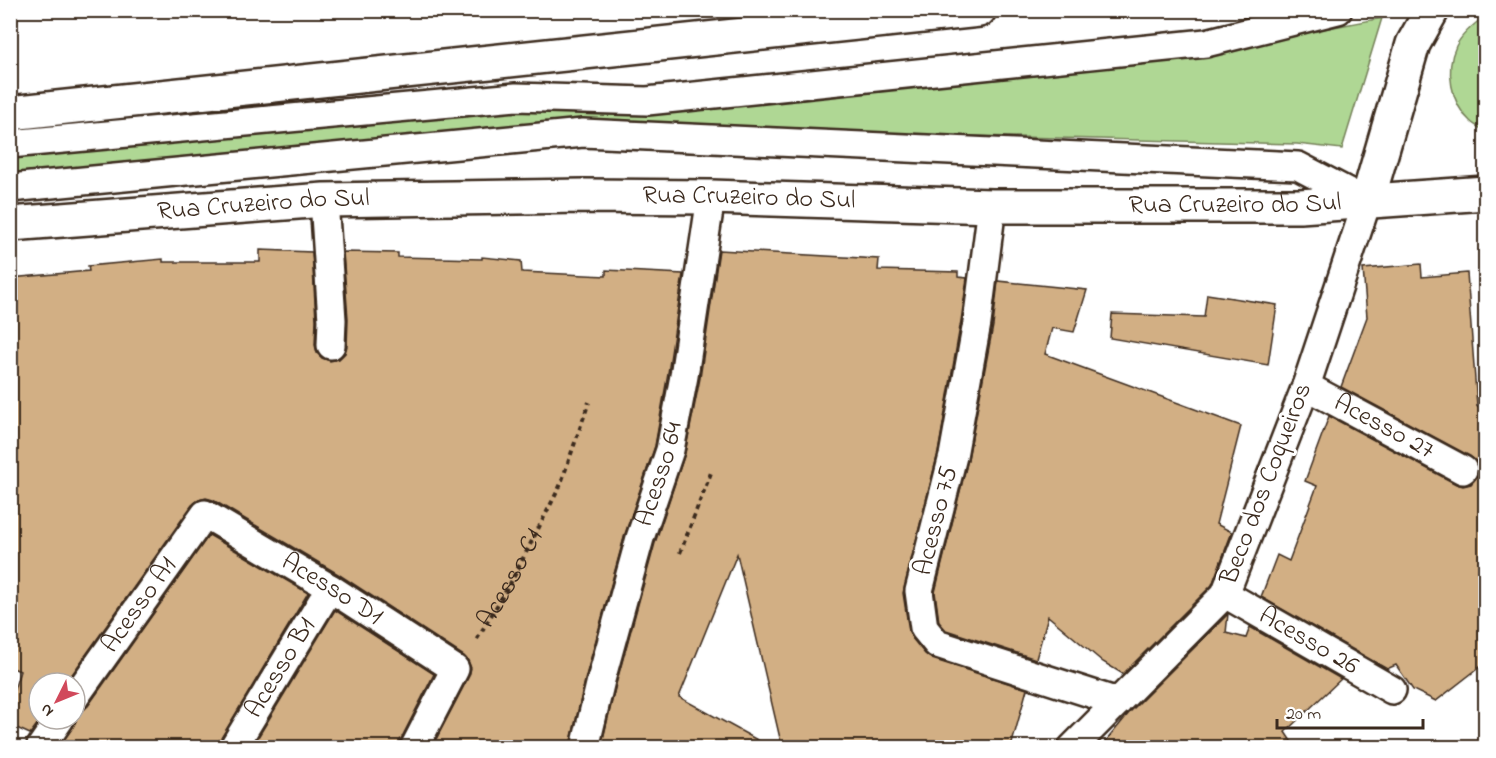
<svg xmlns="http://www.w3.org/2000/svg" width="1496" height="758" font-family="'Indie Flower',sans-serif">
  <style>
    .green { fill: #afd794; stroke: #758059; stroke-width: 1.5 }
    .building { fill: #d2af84; stroke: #3b2a1e; stroke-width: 1.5 }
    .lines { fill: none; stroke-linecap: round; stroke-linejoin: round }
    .lane-casing { stroke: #3b2a1e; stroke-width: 32 }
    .secondary-casing { stroke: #3b2a1e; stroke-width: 38 }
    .path { stroke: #3b2a1e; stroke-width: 4; stroke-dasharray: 4.5 4.5; stroke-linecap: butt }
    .lane { stroke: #fff; stroke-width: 27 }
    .secondary { stroke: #fff; stroke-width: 33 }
    .labels { text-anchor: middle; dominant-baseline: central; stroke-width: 6; stroke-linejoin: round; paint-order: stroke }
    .street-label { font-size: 26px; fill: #3b2a1e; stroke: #fff }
  </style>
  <rect width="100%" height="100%" fill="#fff"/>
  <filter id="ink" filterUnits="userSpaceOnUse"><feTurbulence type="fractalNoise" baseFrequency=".0167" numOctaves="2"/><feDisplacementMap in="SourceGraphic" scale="12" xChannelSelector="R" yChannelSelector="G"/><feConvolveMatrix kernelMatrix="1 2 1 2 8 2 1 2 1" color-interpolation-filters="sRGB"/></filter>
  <g filter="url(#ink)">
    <g class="green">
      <path d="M 1485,16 L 1485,131 C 1480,128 1474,125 1470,121 C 1451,104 1445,69 1456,46 C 1462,34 1474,24 1485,16 Z"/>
      <polygon points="1382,18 1342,149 1297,144 582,126 11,176 11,154 512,105 1206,51"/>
    </g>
    <g class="building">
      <polygon points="260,250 312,252 316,320 315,345 317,353 322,358 330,361 339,359 345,353 347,346 348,319 343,252 398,253 398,257 482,259 482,257 521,261 522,272 606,276 606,270 683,274 668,373 655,446 625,534 586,676 570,747 432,747 469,676 471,668 468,661 464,656 338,574 213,500 206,498 199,500 192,505 66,683 39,683 39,719 41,719 30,734 10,725 10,702 20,671 10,667 10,278 89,271 88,266 163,259 163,262 260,262"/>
      <polygon points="719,250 879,259 878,270 958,272 958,277 967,278 961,321 938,453 903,593 909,631 912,638 925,654 932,659 1027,689 1011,747 782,747 737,554 679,697 770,747 601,747 616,684 655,543 685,453 700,378"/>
      <polygon points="1421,264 1422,277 1467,273 1477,406 1485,409 1485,663 1436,701 1413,690 1396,665 1387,669 1261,597 1277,555 1289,561 1317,486 1305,481 1329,416 1456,484 1463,486 1471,484 1477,477 1479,470 1477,462 1470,456 1341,387 1367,317 1363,269"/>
      <polygon points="998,281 1087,290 1074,332 1052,328 1045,354 1241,426 1216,524 1232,532 1212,585 1123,674 1103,662 1048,616 1036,659 946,630 939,622 935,592 968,459 993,326"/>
      <polygon points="1207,294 1277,305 1268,365 1110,338 1112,314 1204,317"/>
      <polygon points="209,535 308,593 220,740 217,747 59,747 73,727 76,721 75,713 82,711 88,706"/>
      <polygon points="335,610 434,674 400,741 398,747 252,747"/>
      <polygon points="1228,614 1226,633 1246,638 1250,627 1341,679 1285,732 1295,747 1101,747 1129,713"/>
    </g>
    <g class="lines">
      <defs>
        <g id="lane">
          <polyline points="10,144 516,97 647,101 1206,43 1338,10"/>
          <polyline points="10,188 583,133 1298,166 1367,202 1306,386 1225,594 1072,748"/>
          <polyline points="324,200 332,320 331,345"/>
          <polyline points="992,206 977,323 953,456 919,591 924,628 937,644 1118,702"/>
          <path id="s2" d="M 1306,386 L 1463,470"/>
          <path id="s3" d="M 1225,594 L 1392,690"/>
          <path id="s4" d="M 75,697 L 205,514 L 330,588 L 455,669 L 414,748"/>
          <polyline points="40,748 60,719"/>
          <path id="s5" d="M 233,748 L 330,588"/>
          <path id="s6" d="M 585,748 L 601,680 L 640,538 L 670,450 L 684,376 L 711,197"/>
        </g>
        <g id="secondary">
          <polyline points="10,113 979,10"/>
          <polyline points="1367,202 1413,44 1432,10"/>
          <path id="s7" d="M 10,224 L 324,200 L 584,196 L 711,197 L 992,206 L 1300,206 L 1486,193"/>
        </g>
      </defs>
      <use href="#lane" class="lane-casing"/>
      <use href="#secondary" class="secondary-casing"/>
      <g class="path">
        <polyline points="680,553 712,470"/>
        <path id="s1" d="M 477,639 L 510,584 L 560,486 L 589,402"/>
      </g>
      <use href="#lane" class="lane"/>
      <use href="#secondary" class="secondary"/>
    </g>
  </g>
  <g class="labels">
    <g class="street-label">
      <text stroke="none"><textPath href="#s7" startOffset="740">Rua Cruzeiro do Sul</textPath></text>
      <text stroke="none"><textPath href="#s7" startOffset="1226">Rua Cruzeiro do Sul</textPath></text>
      <text stroke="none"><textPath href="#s7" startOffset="254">Rua Cruzeiro do Sul</textPath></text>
      <text stroke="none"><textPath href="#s2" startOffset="88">Acesso 27</textPath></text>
      <text stroke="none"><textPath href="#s6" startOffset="284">Acesso 64</textPath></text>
      <text transform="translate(1267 484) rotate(-69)">Beco dos Coqueiros</text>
      <text transform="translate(937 521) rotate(-76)">Acesso 75</text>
      <text stroke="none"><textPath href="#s1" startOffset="69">Acesso C1</textPath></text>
      <text stroke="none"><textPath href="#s4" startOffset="372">Acesso D1</textPath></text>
      <text stroke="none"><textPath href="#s4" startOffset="112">Acesso A1</textPath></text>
      <text stroke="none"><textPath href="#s3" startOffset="96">Acesso 26</textPath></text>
      <text stroke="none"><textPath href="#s5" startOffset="93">Acesso B1</textPath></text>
    </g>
  </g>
  <rect width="1496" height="758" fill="none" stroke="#fff" stroke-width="36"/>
  <rect x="18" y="18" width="1460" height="722" fill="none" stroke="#3b2a1e" stroke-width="2" filter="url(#ink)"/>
  <g transform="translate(57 701) rotate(227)"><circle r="28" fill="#ffffff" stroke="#b1aaa5" stroke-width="1.5"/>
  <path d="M0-4.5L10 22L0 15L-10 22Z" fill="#d1495b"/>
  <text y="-9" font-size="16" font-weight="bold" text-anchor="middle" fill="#3b2a1e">N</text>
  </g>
  <path d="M1277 719v9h146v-9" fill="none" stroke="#3b2a1e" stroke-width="3"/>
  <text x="1286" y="719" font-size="18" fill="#3b2a1e" stroke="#ffffff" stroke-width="4.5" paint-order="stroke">20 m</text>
</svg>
